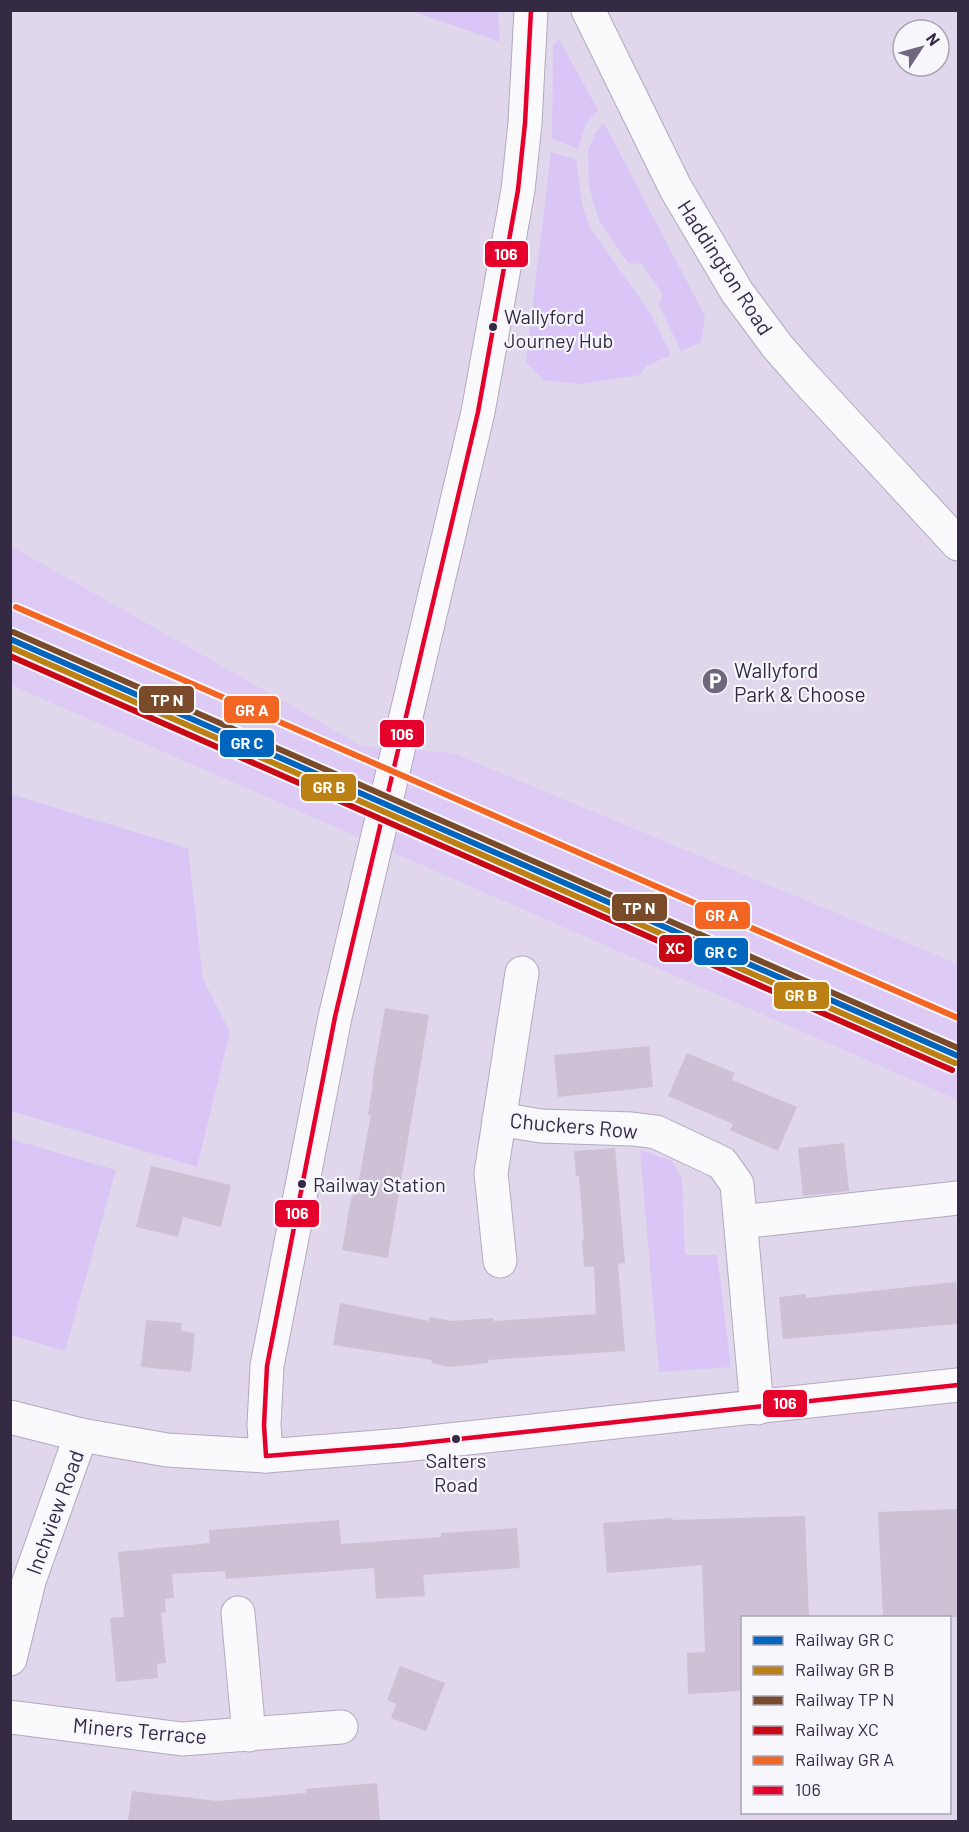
<svg xmlns="http://www.w3.org/2000/svg" width="969" height="1832" font-family="Barlow,sans-serif">
  <style>
    .built { fill: #ddcbf6 }
    .green { fill: #d9c6f6 }
    .building { fill: #cec0d5 }
    .lines { fill: none; stroke-linecap: round; stroke-linejoin: round }
    .minor-casing { stroke: #b2a9be; stroke-width: 35 }
    .tertiary-casing { stroke: #b2a9be; stroke-width: 35 }
    .primary-casing { stroke: #b2a9be; stroke-width: 35 }
    .minor { stroke: #faf9fc; stroke-width: 33 }
    .tertiary { stroke: #faf9fc; stroke-width: 33 }
    .primary { stroke: #faf9fc; stroke-width: 33 }
    .bus-1-casing { stroke: #f8f6fd; stroke-width: 9 }
    .bus-1 { stroke: #e4002b; stroke-width: 4.5 }
    .rail-1-casing { stroke: #f8f6fd; stroke-width: 10 }
    .rail-2-casing { stroke: #f8f6fd; stroke-width: 10 }
    .rail-3-casing { stroke: #f8f6fd; stroke-width: 10 }
    .rail-4-casing { stroke: #f8f6fd; stroke-width: 10 }
    .rail-5-casing { stroke: #f8f6fd; stroke-width: 10 }
    .rail-1 { stroke: #0065bd; stroke-width: 6 }
    .rail-2 { stroke: #bc8114; stroke-width: 6 }
    .rail-3 { stroke: #7a4b2a; stroke-width: 6 }
    .rail-4 { stroke: #c80815; stroke-width: 6 }
    .rail-5 { stroke: #f26522; stroke-width: 6 }
    .bus-dot { fill: #342a44; stroke: #f8f6fd; stroke-width: 2 }
    .labels { text-anchor: middle; dominant-baseline: central; stroke-width: 4.5; stroke-linejoin: round; paint-order: stroke }
    .bus-label { font-size: 20px; fill: #342a44; stroke: #f8f6fd; text-anchor: start }
    .street-label { font-size: 21px; fill: #342a44; stroke: #f8f6fd }
    .poi-label { font-size: 21px; fill: #342a44; stroke: #f8f6fd; text-anchor: start }
    .line-badge { stroke: #f8f6fd; stroke-width: 2 }
    .badge-label { font-size: 16px; text-anchor: middle; font-weight: bold; fill: #fff }
  </style>
  <rect width="100%" height="100%" fill="#e0d7ed"/>
  <polygon class="built" points="11,546 362,746 453,753 958,964 958,1100 11,685"/>
  <g class="green">
    <polygon points="412,11 498,11 500,42"/>
    <polygon points="559,39 598,110 586,124 578,149 552,139 553,46"/>
    <polygon points="604,123 705,316 701,343 681,351 659,305 663,295 642,264 628,263 599,221 589,186 588,151 595,133"/>
    <polygon points="551,152 576,159 582,204 590,228 651,314 671,355 646,366 640,375 580,384 543,380 526,362"/>
    <polygon points="10,794 188,848 203,979 230,1032 197,1167 11,1111"/>
    <polygon points="11,1139 116,1170 65,1351 11,1335"/>
    <polygon points="640,1150 672,1161 682,1179 685,1255 717,1255 731,1367 659,1372"/>
  </g>
  <g class="building">
    <polygon points="385,1008 429,1015 388,1258 342,1250 351,1198 352,1199 356,1179 359,1179 371,1115 368,1115 373,1083 372,1082"/>
    <polygon points="649,1046 653,1087 558,1097 554,1055"/>
    <polygon points="687,1053 735,1073 732,1080 797,1107 778,1151 730,1130 733,1124 668,1096"/>
    <polygon points="844,1143 849,1191 803,1196 798,1148"/>
    <polygon points="615,1148 625,1263 618,1264 625,1351 488,1360 488,1363 450,1367 431,1363 432,1360 333,1345 340,1303 429,1321 429,1317 452,1321 493,1318 494,1321 596,1314 594,1266 584,1267 582,1240 584,1239 579,1176 576,1176 574,1151"/>
    <polygon points="151,1166 231,1185 221,1227 183,1217 178,1237 136,1227"/>
    <polygon points="956,1282 958,1324 783,1339 779,1297 806,1294 806,1298"/>
    <polygon points="146,1320 182,1323 181,1331 195,1333 191,1372 141,1367"/>
    <polygon points="958,1509 958,1617 883,1617 878,1512"/>
    <polygon points="805,1516 809,1617 742,1617 742,1691 688,1694 687,1653 705,1652 702,1565 607,1573 603,1523 672,1518 673,1520"/>
    <polygon points="339,1520 341,1544 441,1537 441,1533 517,1528 520,1568 423,1575 425,1596 376,1599 374,1568 226,1579 225,1571 172,1574 174,1598 165,1599 166,1612 161,1613 166,1663 157,1664 158,1678 116,1682 110,1618 124,1617 118,1552 210,1543 209,1530"/>
    <polygon points="400,1666 445,1683 426,1731 391,1718 396,1704 387,1700"/>
    <polygon points="377,1783 380,1821 128,1821 132,1791 217,1801 306,1793 306,1789"/>
  </g>
  <g class="lines">
    <defs>
      <g id="minor">
        <polyline points="499,1119 541,1126 632,1129 656,1132 722,1163 737,1184 757,1408"/>
        <polyline points="741,1222 958,1198"/>
        <polyline points="500,1261 491,1173 522,973"/>
        <polyline points="238,1613 249,1735"/>
        <polyline points="10,1659 29,1581 81,1435"/>
        <polyline points="10,1717 182,1739 341,1727"/>
      </g>
      <polyline id="tertiary" points="266,1456 264,1425 267,1366 335,1017 478,412 518,190 525,123 531,10"/>
      <g id="primary">
        <polyline points="588,10 676,189 737,292 777,346 805,378 958,544"/>
        <polyline points="10,1417 81,1435 167,1450 266,1456 403,1445 958,1385"/>
      </g>
    </defs>
    <use href="#minor" class="minor-casing"/>
    <use href="#tertiary" class="tertiary-casing"/>
    <use href="#primary" class="primary-casing"/>
    <use href="#minor" class="minor"/>
    <use href="#tertiary" class="tertiary"/>
    <use href="#primary" class="primary"/>
    <defs>
      <g id="bus-1">
        <polyline points="266,1456 264,1425 267,1366 335,1017 478,412 518,190 525,123 531,10"/>
        <polyline points="266,1456 403,1445 958,1385"/>
      </g>
    </defs>
    <use href="#bus-1" class="bus-1-casing"/>
    <use href="#bus-1" class="bus-1"/>
    <defs>
      <polyline id="rail-1" points="10,639 958,1056"/>
      <polyline id="rail-2" points="10,647 955,1063"/>
      <polyline id="rail-3" points="13,632 958,1048"/>
      <polyline id="rail-4" points="10,656 952,1070"/>
      <polyline id="rail-5" points="16,607 958,1018"/>
    </defs>
    <use href="#rail-1" class="rail-1-casing"/>
    <use href="#rail-2" class="rail-2-casing"/>
    <use href="#rail-3" class="rail-3-casing"/>
    <use href="#rail-4" class="rail-4-casing"/>
    <use href="#rail-5" class="rail-5-casing"/>
    <use href="#rail-1" class="rail-1"/>
    <use href="#rail-2" class="rail-2"/>
    <use href="#rail-3" class="rail-3"/>
    <use href="#rail-4" class="rail-4"/>
    <use href="#rail-5" class="rail-5"/>
  </g>
  <defs>
    <symbol id="parking-disc" viewBox="-11 -11 22 22"><circle r="9.5" fill="#70677f" stroke="#f8f6fd"/><path d="M-3.5-5.5H1a3.5 3.5 0 0 1 0 7H-1V5.5H-3.5ZM-1-3.4V-.6H.8a1.4 1.4 0 0 0 0-2.8Z" fill="#fff"/></symbol>
  </defs>
  <g fill-rule="evenodd">
    <use href="#parking-disc" x="700" y="666" width="30" height="30"/>
  </g>
  <g class="bus-dot">
    <circle cx="493" cy="327" r="5"/>
    <circle cx="302" cy="1184" r="5"/>
    <circle cx="456" cy="1439" r="5"/>
  </g>
  <g class="labels">
    <g class="bus-label">
      <text x="504" y="316">Wallyford<tspan x="504" dy="24">Journey Hub</tspan></text>
      <text x="313" y="1184">Railway Station</text>
      <text x="456" y="1460" text-anchor="middle">Salters<tspan x="456" dy="24">Road</tspan></text>
    </g>
    <g class="street-label">
      <text transform="translate(726 267) rotate(57)">Haddington Road</text>
      <text transform="translate(574 1125) rotate(5)">Chuckers Row</text>
      <text transform="translate(54 1512) rotate(-70)">Inchview Road</text>
      <text transform="translate(140 1730) rotate(5)">Miners Terrace</text>
    </g>
    <g class="poi-label">
      <text x="734" y="669">Wallyford<tspan x="734" dy="24">Park &amp; Choose</tspan></text>
    </g>
  </g>
  <g class="line-badge">
    <rect x="484" y="240" width="45" height="28" rx="6" fill="#e4002b"/>
    <rect x="138" y="685" width="57" height="29" rx="6" fill="#7a4b2a"/>
    <rect x="223" y="695" width="57" height="29" rx="6" fill="#f26522"/>
    <rect x="379" y="719" width="46" height="29" rx="6" fill="#e4002b"/>
    <rect x="219" y="729" width="56" height="29" rx="6" fill="#0065bd"/>
    <rect x="300" y="773" width="57" height="29" rx="6" fill="#bc8114"/>
    <rect x="611" y="893" width="57" height="29" rx="6" fill="#7a4b2a"/>
    <rect x="694" y="901" width="57" height="29" rx="6" fill="#f26522"/>
    <rect x="658" y="934" width="35" height="29" rx="6" fill="#c80815"/>
    <rect x="693" y="937" width="56" height="29" rx="6" fill="#0065bd"/>
    <rect x="773" y="981" width="57" height="29" rx="6" fill="#bc8114"/>
    <rect x="274" y="1199" width="46" height="29" rx="6" fill="#e4002b"/>
    <rect x="762" y="1389" width="46" height="29" rx="6" fill="#e4002b"/>
  </g>
  <g class="badge-label">
    <text x="506" y="260">106</text>
    <text x="167" y="706">TP N</text>
    <text x="252" y="716">GR A</text>
    <text x="402" y="740">106</text>
    <text x="247" y="749">GR C</text>
    <text x="329" y="793">GR B</text>
    <text x="639" y="914">TP N</text>
    <text x="722" y="921">GR A</text>
    <text x="675" y="954">XC</text>
    <text x="721" y="958">GR C</text>
    <text x="801" y="1001">GR B</text>
    <text x="297" y="1219">106</text>
    <text x="785" y="1409">106</text>
  </g>
  <rect width="969" height="1832" fill="none" stroke="#342a44" stroke-width="24"/>
  <rect x="741" y="1616" width="210" height="198" fill="#f8f6fd" stroke="#aaa4b3" stroke-width="1.5"/>
  <rect x="753" y="1636" width="30" height="9" fill="#0065bd" stroke="#aaa4b3" stroke-width="1.5"/>
  <text x="795" y="1646" font-size="18" fill="#342a44">Railway GR C</text>
  <rect x="753" y="1666" width="30" height="9" fill="#bc8114" stroke="#aaa4b3" stroke-width="1.5"/>
  <text x="795" y="1676" font-size="18" fill="#342a44">Railway GR B</text>
  <rect x="753" y="1696" width="30" height="9" fill="#7a4b2a" stroke="#aaa4b3" stroke-width="1.5"/>
  <text x="795" y="1706" font-size="18" fill="#342a44">Railway TP N</text>
  <rect x="753" y="1726" width="30" height="9" fill="#c80815" stroke="#aaa4b3" stroke-width="1.5"/>
  <text x="795" y="1736" font-size="18" fill="#342a44">Railway XC</text>
  <rect x="753" y="1756" width="30" height="9" fill="#f26522" stroke="#aaa4b3" stroke-width="1.5"/>
  <text x="795" y="1766" font-size="18" fill="#342a44">Railway GR A</text>
  <rect x="753" y="1786" width="30" height="9" fill="#e4002b" stroke="#aaa4b3" stroke-width="1.5"/>
  <text x="795" y="1796" font-size="18" fill="#342a44">106</text>
  <g transform="translate(921 48) rotate(54)"><circle r="28" fill="#f8f6fd" stroke="#aaa4b3" stroke-width="1.5"/>
  <path d="M0-4.5L10 22L0 15L-10 22Z" fill="#70677f"/>
  <text y="-9" font-size="16" font-weight="bold" text-anchor="middle" fill="#342a44">N</text>
  </g>
</svg>
